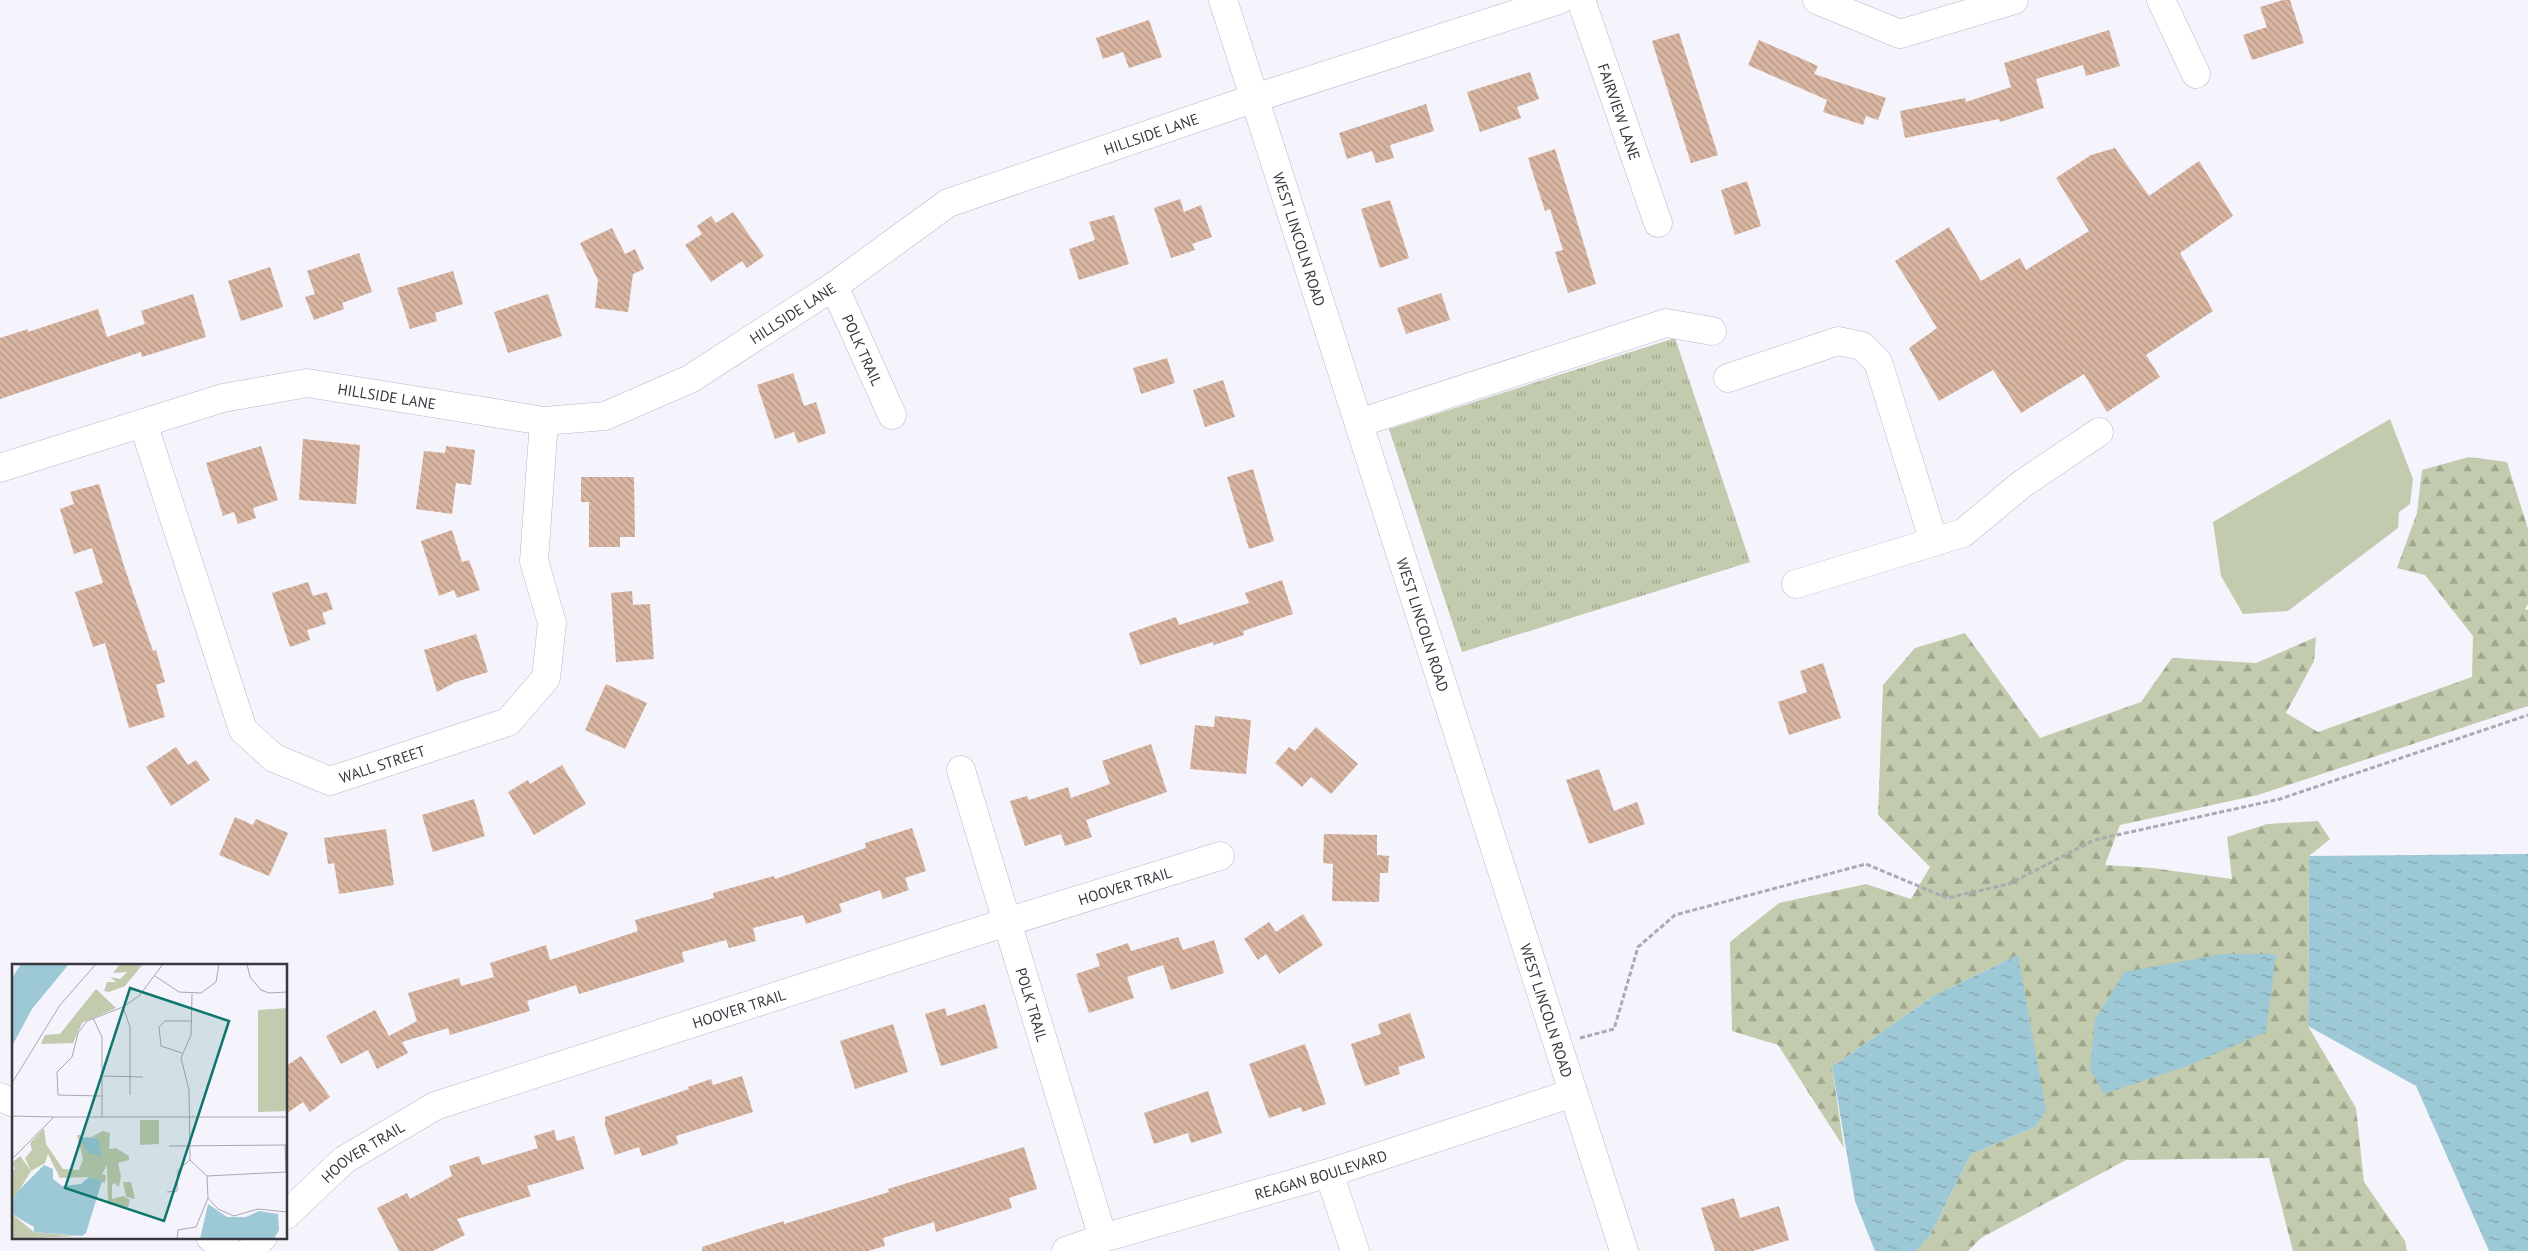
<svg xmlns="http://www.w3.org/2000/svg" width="2528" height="1251" font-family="'PT Sans',sans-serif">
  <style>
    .grass { fill: url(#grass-tufts) }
    .forest { fill: url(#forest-firs) }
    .park { fill: #c2cbad }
    .water { fill: url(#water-ripples) }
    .building { fill: url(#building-back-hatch) }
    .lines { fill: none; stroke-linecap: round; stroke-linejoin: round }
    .minor-casing { stroke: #bbb6cc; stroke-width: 29 }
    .path { stroke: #aca9b2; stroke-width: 3; stroke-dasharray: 5 2.5; stroke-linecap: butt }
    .minor { stroke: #fff; stroke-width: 28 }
    .labels { text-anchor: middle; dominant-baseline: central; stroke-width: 4.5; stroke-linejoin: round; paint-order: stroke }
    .street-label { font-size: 15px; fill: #39363f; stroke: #fff }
    .inset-road { fill: none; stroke: #aaa7b0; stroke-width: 1 }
    .view { fill: #0f766e; fill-opacity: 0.15; stroke: #0f766e; stroke-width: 2.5 }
    .inset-edge { fill: none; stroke: #39363f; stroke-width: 2.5 }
  </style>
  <defs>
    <pattern id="grass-tufts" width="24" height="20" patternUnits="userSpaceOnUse" patternTransform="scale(1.25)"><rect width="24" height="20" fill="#c2cbad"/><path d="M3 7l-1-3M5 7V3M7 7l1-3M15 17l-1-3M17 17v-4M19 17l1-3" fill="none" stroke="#9fa68e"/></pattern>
    <pattern id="forest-firs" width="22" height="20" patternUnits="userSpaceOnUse" patternTransform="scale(1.25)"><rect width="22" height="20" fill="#c2cbad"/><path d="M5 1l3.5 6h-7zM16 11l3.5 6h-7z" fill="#9fa68e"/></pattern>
    <pattern id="water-ripples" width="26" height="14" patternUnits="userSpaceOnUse" patternTransform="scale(1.25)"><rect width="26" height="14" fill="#9dc8d6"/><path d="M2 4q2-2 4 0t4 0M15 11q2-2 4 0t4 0" fill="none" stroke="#81a3af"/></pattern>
    <pattern id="building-back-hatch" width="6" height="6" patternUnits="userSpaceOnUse" patternTransform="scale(1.25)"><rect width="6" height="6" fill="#d9b6a1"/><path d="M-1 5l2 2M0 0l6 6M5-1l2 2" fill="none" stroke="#b19585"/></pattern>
  </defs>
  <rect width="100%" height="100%" fill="#f5f3fc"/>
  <polygon class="grass" points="1675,338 1750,562 1462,652 1389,429"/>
  <polygon class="forest" points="2469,457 2507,462 2528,529 2528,604 2525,609 2528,610 2528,706 2258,795 2120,825 2105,865 2152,868 2232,879 2227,837 2267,824 2318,821 2330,839 2309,856 2308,1026 2356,1108 2364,1182 2405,1241 2407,1251 2293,1251 2269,1158 2126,1160 1981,1238 1968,1251 1916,1251 1929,1237 1971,1154 2035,1127 2018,955 1933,996 1832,1067 1844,1148 1778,1045 1732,1031 1730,942 1779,903 1866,884 1911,899 1930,867 1878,815 1883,685 1915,648 1965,633 2040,738 2141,702 2172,658 2256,663 2316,637 2314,661 2286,713 2318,732 2472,677 2473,636 2425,575 2397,568 2417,513 2422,470"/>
  <polygon class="park" points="2390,419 2413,479 2410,504 2399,512 2398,528 2288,611 2243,614 2221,576 2213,522"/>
  <g class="water">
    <polygon points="2528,854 2528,1251 2489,1251 2416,1086 2308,1026 2309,856"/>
    <polygon points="2222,954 2276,954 2266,1032 2187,1066 2104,1094 2090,1069 2095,1020 2124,972"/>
    <polygon points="2018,955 2046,1110 2035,1127 1971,1154 1929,1237 1916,1251 1875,1251 1855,1201 1832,1067 1933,996"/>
  </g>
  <g class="building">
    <polygon points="2283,0 2290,0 2304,43 2252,60 2243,35 2267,27 2260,7"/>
    <polygon points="1149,20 1162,57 1129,68 1123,52 1103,59 1096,38"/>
    <polygon points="2109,30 2120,66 2086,76 2083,65 2036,79 2044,108 2000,122 1999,119 1905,138 1900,111 1965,98 1966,102 2011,87 2004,63"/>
    <polygon points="1679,33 1718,155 1691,163 1652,41"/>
    <polygon points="1759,40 1818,66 1814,74 1886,98 1878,120 1866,116 1863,125 1823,112 1827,100 1748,65"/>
    <polygon points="1530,72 1539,99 1517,107 1521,118 1480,132 1467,92"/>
    <polygon points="1426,104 1434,131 1390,145 1394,158 1376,163 1372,151 1347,159 1339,133"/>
    <polygon points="2115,148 2149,196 2199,161 2233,216 2180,253 2213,311 2146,355 2160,377 2107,412 2084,374 2021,413 1993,370 1939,401 1909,348 1937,328 1895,261 1949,227 1981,281 2020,258 2026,270 2089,231 2056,178 2091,155"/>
    <polygon points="1555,149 1596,284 1568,293 1555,252 1563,250 1550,209 1545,211 1528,158"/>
    <polygon points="1747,181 1761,226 1735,235 1721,190"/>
    <polygon points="1180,199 1184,212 1201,205 1212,237 1192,244 1195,250 1171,258 1154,208"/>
    <polygon points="1390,200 1409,258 1380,268 1361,209"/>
    <polygon points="733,212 764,256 747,268 742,261 711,282 685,245 702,234 697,226 711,216 716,223"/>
    <polygon points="1114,215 1129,264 1079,280 1069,249 1095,240 1089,222"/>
    <polygon points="612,228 625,254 635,249 644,269 633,274 628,312 595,308 598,280 580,243"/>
    <polygon points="359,253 372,292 342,303 344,309 314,320 305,297 315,294 307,271"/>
    <polygon points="270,267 283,307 241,321 228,281"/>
    <polygon points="453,271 463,304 435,313 437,321 410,329 397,288"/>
    <polygon points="1441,293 1450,320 1406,334 1397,308"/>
    <polygon points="193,294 206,337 142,357 141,352 0,399 0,338 28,329 28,332 98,309 107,337 145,324 141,311"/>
    <polygon points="548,294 562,336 508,353 494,312"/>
    <polygon points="1167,358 1175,383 1141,394 1133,368"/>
    <polygon points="793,373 804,406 816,402 826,433 798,443 794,432 775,439 757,385"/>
    <polygon points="1223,380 1235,417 1205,427 1193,390"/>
    <polygon points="303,439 360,445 356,504 299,500"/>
    <polygon points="261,446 278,500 253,508 256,518 238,524 234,512 223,516 206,463"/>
    <polygon points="446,446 475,450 471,485 456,483 452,514 416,509 424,451 445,453"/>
    <polygon points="1253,469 1274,541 1249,549 1227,477"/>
    <polygon points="581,477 634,477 635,537 620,537 620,547 589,547 589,502 581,502"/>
    <polygon points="99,484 124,566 153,651 156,650 165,682 156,685 165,717 129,728 105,643 93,647 75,592 103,583 92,548 74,554 60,509 74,504 70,492"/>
    <polygon points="452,530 462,562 469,560 480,590 457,598 454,590 439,596 421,541"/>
    <polygon points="1282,580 1293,614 1243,631 1244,635 1214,645 1213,642 1140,665 1129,633 1176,617 1179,625 1249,603 1245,593"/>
    <polygon points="308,582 313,596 327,592 333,609 322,613 326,624 307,630 310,640 290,647 272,593"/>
    <polygon points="632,591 633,605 650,604 654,659 616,662 611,593"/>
    <polygon points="476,634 488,672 456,682 437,692 424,650"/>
    <polygon points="1823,663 1841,718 1789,735 1778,702 1807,692 1800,671"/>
    <polygon points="606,684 647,703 625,749 585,730"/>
    <polygon points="1215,716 1251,720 1246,774 1190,769 1195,725 1214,727"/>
    <polygon points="1316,727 1358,764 1331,794 1311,777 1302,787 1275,763 1289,747 1295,751"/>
    <polygon points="1151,744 1167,792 1086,820 1092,837 1065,846 1061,834 1025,846 1010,801 1027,796 1029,800 1068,787 1071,798 1110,784 1102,761"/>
    <polygon points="176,747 188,765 196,760 210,780 171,806 146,767"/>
    <polygon points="562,765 586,804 534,835 508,792 528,780 530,784"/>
    <polygon points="1599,769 1614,811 1637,802 1645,824 1589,844 1566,780"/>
    <polygon points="474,799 485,836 433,852 422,815"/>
    <polygon points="235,817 253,825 256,819 288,833 269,876 219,855"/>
    <polygon points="912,828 926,871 905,878 909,890 883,899 880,890 839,904 842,912 806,924 803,915 753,928 756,941 729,948 726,940 682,952 684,962 579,994 576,985 527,1001 530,1011 450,1035 448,1028 402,1042 408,1053 377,1069 368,1050 341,1064 326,1036 375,1010 389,1036 417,1021 408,993 459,978 461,986 494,977 490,963 546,945 550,960 638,931 635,920 714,898 713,893 774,876 775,879 866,848 865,843"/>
    <polygon points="386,829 394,885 339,894 334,863 328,864 324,838"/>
    <polygon points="1324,834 1377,835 1377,855 1389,856 1388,873 1380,873 1379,902 1332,901 1333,864 1323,863"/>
    <polygon points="1303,914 1323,945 1279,974 1266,954 1258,960 1244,939 1269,922 1276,932"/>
    <polygon points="1178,937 1183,950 1214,940 1224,973 1171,990 1163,965 1127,977 1134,998 1089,1013 1076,974 1100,966 1096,954 1128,943 1131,951"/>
    <polygon points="985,1004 998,1048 941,1066 925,1014 945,1008 947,1016"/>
    <polygon points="1410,1013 1425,1058 1398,1067 1400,1074 1365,1086 1351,1044 1381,1034 1378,1024"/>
    <polygon points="893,1024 908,1072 855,1089 840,1041"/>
    <polygon points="1305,1044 1326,1104 1302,1112 1301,1107 1269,1118 1249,1064"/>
    <polygon points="301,1056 330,1097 310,1112 303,1102 286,1114 286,1066"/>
    <polygon points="742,1076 753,1112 676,1136 678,1144 642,1156 639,1147 615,1155 605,1125 605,1117 689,1089 688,1087 711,1079 713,1085"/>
    <polygon points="1208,1091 1222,1133 1191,1143 1188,1133 1154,1144 1144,1113"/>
    <polygon points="554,1130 557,1141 574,1136 584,1169 527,1186 531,1196 457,1219 465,1235 433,1251 399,1251 377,1208 407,1193 410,1199 452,1176 449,1166 479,1156 482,1165 538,1148 534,1136"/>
    <polygon points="1024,1147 1037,1189 1009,1198 1012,1208 936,1232 934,1222 883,1238 885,1246 868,1251 702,1251 702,1247 784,1221 784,1224 889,1192 888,1189"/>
    <polygon points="1734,1198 1740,1218 1779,1206 1789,1240 1753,1251 1715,1251 1701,1208"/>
  </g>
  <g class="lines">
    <defs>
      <g id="minor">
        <path id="s1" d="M 1223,0 L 1624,1251"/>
        <path id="s2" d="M 1581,0 L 1658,223"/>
        <polyline points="1817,0 1900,34 2014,0"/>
        <polyline points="2161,0 2196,74"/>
        <path id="s3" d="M 834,286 L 892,415"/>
        <polyline points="1728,378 1838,341 1862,346 1878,362 1934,542"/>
        <path id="s4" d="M 143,423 L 243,730 L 274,758 L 330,781 L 508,722 L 546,678 L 552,623 L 534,561 L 544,421"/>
        <polyline points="1359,423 1666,323 1712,331"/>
        <path id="s5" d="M 0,468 L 223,398 L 307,383 L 544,421 L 605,416 L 690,379 L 834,286 L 948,203 L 1255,98 L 1559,0"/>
        <polyline points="1796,584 1963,533 2022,484 2099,432"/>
        <path id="s6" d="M 961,770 L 1103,1238"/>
        <polyline points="0,1097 14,1103"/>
        <polyline points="1329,1173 1355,1251"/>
        <path id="s7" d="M 286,1215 L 344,1160 L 435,1106 L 1007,922 L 1220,856"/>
        <polyline points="210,1237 229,1251"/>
        <polyline points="250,1251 263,1237"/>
        <path id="s8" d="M 1066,1251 L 1103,1238 L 1329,1173 L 1573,1093"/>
      </g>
    </defs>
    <use href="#minor" class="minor-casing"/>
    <polyline class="path" points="1580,1038 1614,1029 1638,947 1675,915 1866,864 1947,898 2009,884 2094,840 2280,799 2528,715"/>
    <use href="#minor" class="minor"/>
  </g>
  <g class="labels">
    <g class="street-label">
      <text stroke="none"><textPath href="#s2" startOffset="118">FAIRVIEW LANE</textPath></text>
      <text stroke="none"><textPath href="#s5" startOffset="1240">HILLSIDE LANE</textPath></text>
      <text stroke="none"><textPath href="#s1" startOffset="251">WEST LINCOLN ROAD</textPath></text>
      <text stroke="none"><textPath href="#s5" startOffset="835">HILLSIDE LANE</textPath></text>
      <text stroke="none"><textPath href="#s3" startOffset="70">POLK TRAIL</textPath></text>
      <text stroke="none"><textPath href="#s5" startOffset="400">HILLSIDE LANE</textPath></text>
      <text stroke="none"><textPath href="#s1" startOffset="656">WEST LINCOLN ROAD</textPath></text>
      <text stroke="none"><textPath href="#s4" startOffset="480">WALL STREET</textPath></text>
      <text stroke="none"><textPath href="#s7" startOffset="910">HOOVER TRAIL</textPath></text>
      <text stroke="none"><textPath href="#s6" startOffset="245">POLK TRAIL</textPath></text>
      <text stroke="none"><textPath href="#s7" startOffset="505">HOOVER TRAIL</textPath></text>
      <text stroke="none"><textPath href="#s1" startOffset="1061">WEST LINCOLN ROAD</textPath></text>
      <text stroke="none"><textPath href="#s7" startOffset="100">HOOVER TRAIL</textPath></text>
      <text stroke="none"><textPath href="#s8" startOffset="266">REAGAN BOULEVARD</textPath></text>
    </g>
  </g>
  <g transform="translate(12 964)">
    <rect width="275" height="275" fill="#f5f3fc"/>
    <path d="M 275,44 L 275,147 L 246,148 L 246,46 ZM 128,156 L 147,156 L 147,180 L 128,181 Z" fill="#c2cbad"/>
    <path d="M 32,164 L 34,180 L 51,205 L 67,206 L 71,195 L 65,171 L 69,171 L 76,189 L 86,174 L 79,173 L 91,167 L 98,169 L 97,185 L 104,184 L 117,192 L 117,196 L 106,199 L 109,212 L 107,223 L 102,219 L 100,221 L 100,235 L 111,232 L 118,236 L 116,243 L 96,240 L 95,201 L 90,210 L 94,211 L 93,219 L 77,213 L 48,214 L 36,190 L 33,199 L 19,207 L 0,238 L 0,207 L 3,205 L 0,199 L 8,192 L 19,207 L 13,194 L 20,186 L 18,179 ZM 0,250 L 22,268 L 65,272 L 0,275 Z" fill="#c2cbad"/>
    <path d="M 108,0 L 131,0 L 113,22 L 97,28 L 92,27 L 95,18 L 104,18 L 98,13 L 108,15 L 115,8 L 101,9 Z" fill="#c2cbad"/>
    <path d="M 84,25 L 104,44 L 70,59 L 61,79 L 29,80 L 33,71 L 48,70 ZM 111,218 L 119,218 L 123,235 L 114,233 Z" fill="#c2cbad"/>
    <path d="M 9,0 L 57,0 L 20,45 L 0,82 L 0,14 ZM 74,173 L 86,174 L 90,192 L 76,189 L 68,175 ZM 32,201 L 41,205 L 41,215 L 50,222 L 69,220 L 77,213 L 90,217 L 74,269 L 70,272 L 22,268 L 22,263 L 0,250 L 0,238 L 7,226 ZM 196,240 L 215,253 L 234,253 L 247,247 L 266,250 L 267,266 L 262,275 L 188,275 Z" fill="#9dc8d6"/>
    <path class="inset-road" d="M 235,0 L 238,13 L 249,26 L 257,29 L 275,28M 143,12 L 167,28 L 189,29 L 204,18 L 207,0M 111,43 L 118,63 L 118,131M 81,54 L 90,73 L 90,153M 170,89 L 149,82 L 147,63 L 153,57 L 180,57M 91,112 L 131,113M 0,119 L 48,41 L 84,0M 90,132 L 46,131 L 45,108 L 60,93 L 66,69 L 75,57 L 111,43 L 127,32 L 151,0M 0,152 L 42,153M 157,182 L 275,181M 0,195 L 42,153 L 275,153M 195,212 L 274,208 L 273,181M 155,228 L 165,227 L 166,206 L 178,196M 196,234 L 206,245 L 222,252 L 246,245 L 275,248M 165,275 L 166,266 L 184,263 L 196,234 L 195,212 L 178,196 L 177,126 L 169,94 L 179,71 L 180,30"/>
    <path class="view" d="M 118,24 L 217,57 L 152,257 L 53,224 Z"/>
    <rect width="275" height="275" class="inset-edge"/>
  </g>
</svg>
